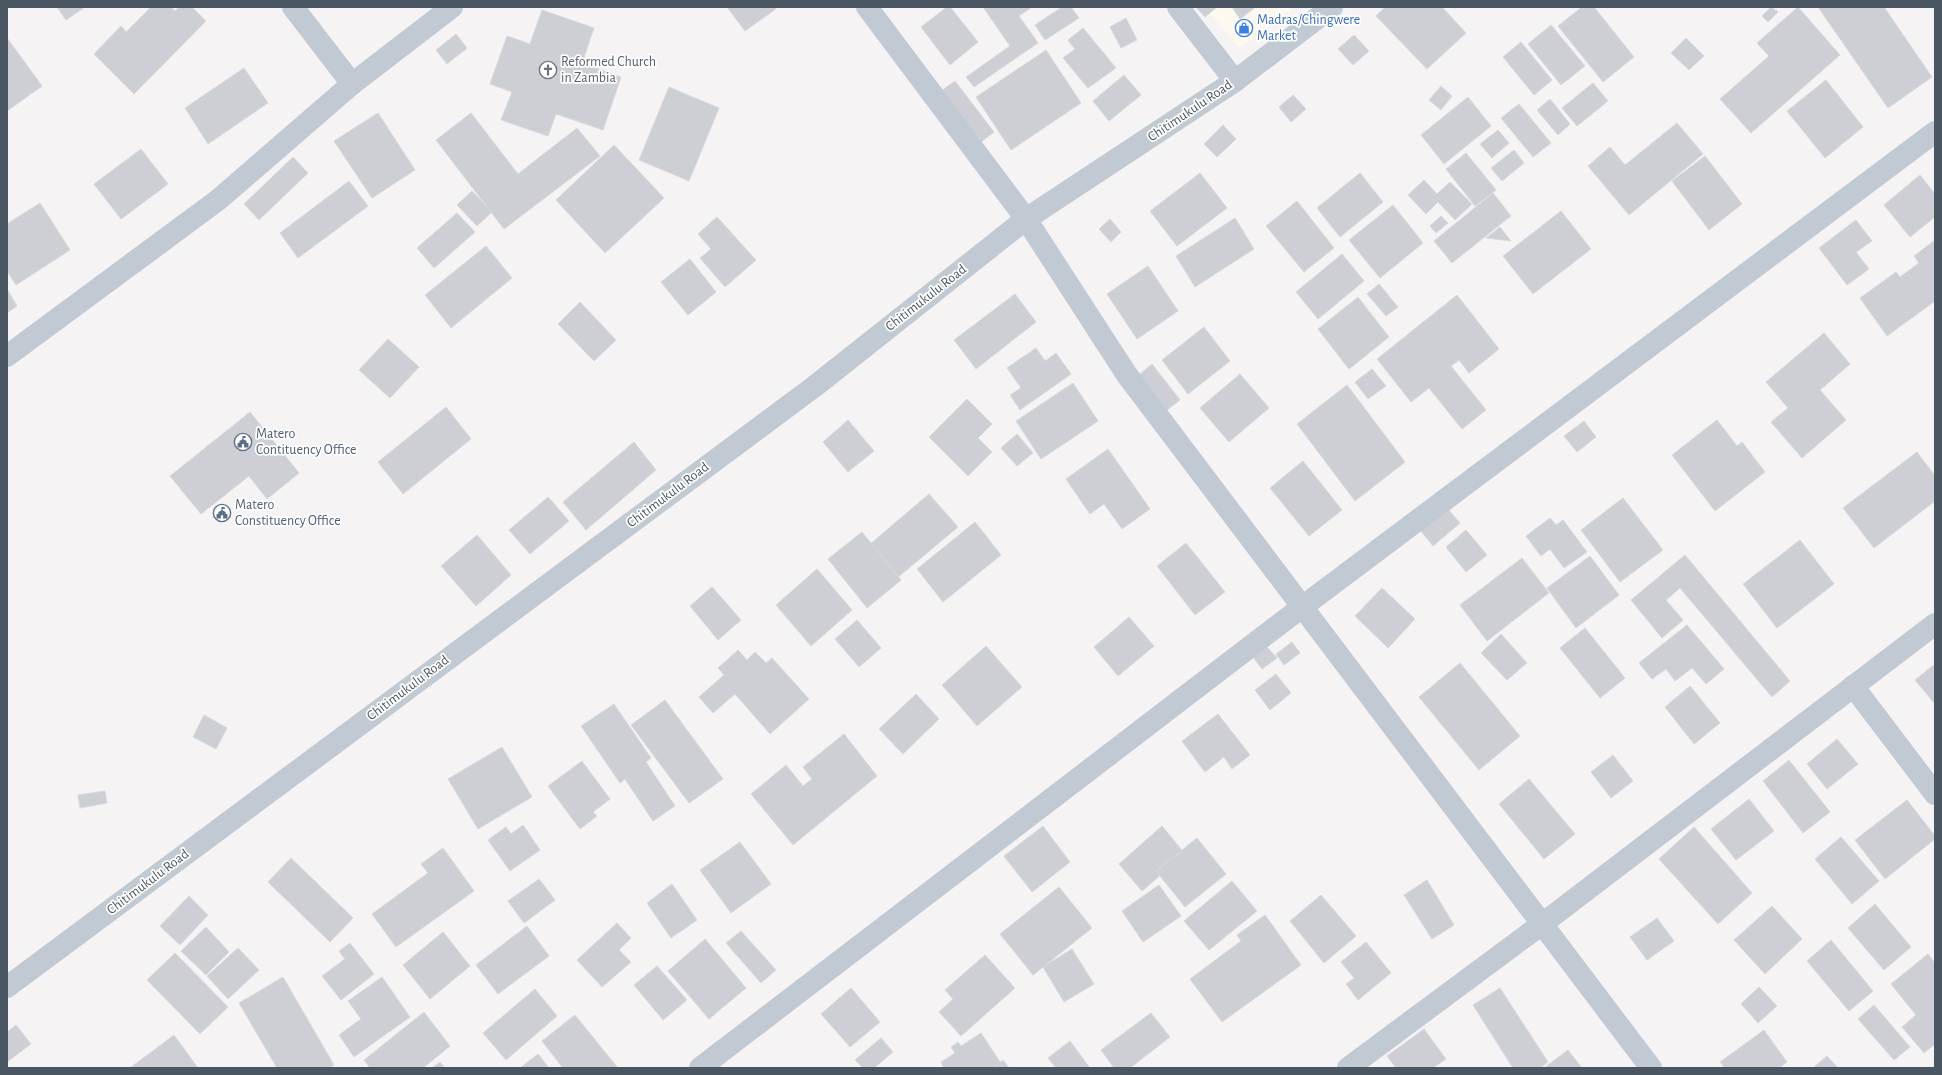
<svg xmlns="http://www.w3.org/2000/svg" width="1942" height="1075" font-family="'Alegreya Sans',sans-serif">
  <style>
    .commercial { fill: #fdf9ef }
    .building { fill: #cdcfd5; stroke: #d7d9de }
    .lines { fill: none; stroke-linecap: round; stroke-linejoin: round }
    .minor { stroke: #c1cad2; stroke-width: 22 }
    .labels { text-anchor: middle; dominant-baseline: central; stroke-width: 3.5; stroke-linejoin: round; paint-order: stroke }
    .shop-label { font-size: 14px; fill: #366cbe; stroke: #fff; text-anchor: start }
    .worship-label { font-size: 14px; fill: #5b616d; stroke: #fff; text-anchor: start }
    .street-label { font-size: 14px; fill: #4a5661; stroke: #fff }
    .service-label { font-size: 14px; fill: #4e5e75; stroke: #fff; text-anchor: start }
  </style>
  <rect width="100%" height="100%" fill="#f5f3f3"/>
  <polygon class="commercial" points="1204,7 1294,7 1240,48"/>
  <g class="building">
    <polygon points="57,7 85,7 66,20"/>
    <polygon points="151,7 171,7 175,11 180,7 192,7 206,21 134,94 94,54 121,26 126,32"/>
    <polygon points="727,7 774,7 776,9 745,31"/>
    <polygon points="947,7 950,7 978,42 950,65 921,27"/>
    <polygon points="983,7 1032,7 1019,16 1038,43 974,87 966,77 1010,46"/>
    <polygon points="1062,7 1071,7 1079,18 1045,40 1035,25"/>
    <polygon points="1196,7 1217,7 1205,17"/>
    <polygon points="1232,7 1256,7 1240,19"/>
    <polygon points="1385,7 1442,7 1466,33 1427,69 1376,16"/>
    <polygon points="1582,7 1594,7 1634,57 1603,82 1558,26"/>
    <polygon points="1771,7 1778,12 1768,22 1762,16"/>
    <polygon points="1798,7 1840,55 1751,133 1720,99 1769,56 1757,43"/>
    <polygon points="1818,7 1884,7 1932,77 1888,108"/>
    <polygon points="542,10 594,28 582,63 621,77 603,130 556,114 548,136 501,120 512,92 490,84 507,36 530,44"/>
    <polygon points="1126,18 1137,40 1121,48 1110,27"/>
    <polygon points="1551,25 1585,66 1561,85 1528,44"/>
    <polygon points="1083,28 1116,68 1088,88 1063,58 1075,49 1068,40"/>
    <polygon points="456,34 467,48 447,64 436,50"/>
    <polygon points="1354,35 1369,51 1353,65 1338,49"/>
    <polygon points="7,38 42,86 7,111"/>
    <polygon points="1686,38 1704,56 1689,70 1671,53"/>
    <polygon points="1521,42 1552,80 1534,95 1503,57"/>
    <polygon points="1046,50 1081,103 1011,150 976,97"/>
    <polygon points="244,68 268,103 208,144 185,108"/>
    <polygon points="1124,75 1141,95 1109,121 1093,101"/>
    <polygon points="1826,80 1863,127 1825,158 1787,111"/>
    <polygon points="955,81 994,132 981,142 941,91"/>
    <polygon points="1593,83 1608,101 1577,126 1562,108"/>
    <polygon points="1441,86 1452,96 1441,110 1429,100"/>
    <polygon points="669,87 719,108 689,181 639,160"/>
    <polygon points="1293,95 1306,109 1291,122 1279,107"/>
    <polygon points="1468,97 1491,126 1444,164 1421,135"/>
    <polygon points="1550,99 1570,124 1558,135 1537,110"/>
    <polygon points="1519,104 1551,143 1533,157 1501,118"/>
    <polygon points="378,113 415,170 372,198 334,141"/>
    <polygon points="471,113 518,174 577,128 600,156 504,229 436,140"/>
    <polygon points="1677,123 1703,154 1629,215 1588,166 1610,147 1625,165"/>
    <polygon points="1223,125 1236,139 1217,157 1204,144"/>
    <polygon points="1498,130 1509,143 1492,158 1480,144"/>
    <polygon points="614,145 664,198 605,253 556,200"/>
    <polygon points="141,149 168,184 121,219 94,184"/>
    <polygon points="1514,150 1524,163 1502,181 1491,168"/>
    <polygon points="1466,153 1496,190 1475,206 1446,169"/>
    <polygon points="1705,156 1742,204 1709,230 1672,181"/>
    <polygon points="293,157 308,173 259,220 244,204"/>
    <polygon points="1200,173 1227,208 1177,246 1150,211"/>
    <polygon points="1360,173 1383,202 1340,237 1317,208"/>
    <polygon points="1920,175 1935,194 1935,217 1910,237 1884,205"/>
    <polygon points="1424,180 1437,194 1450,182 1472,204 1455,220 1438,202 1426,214 1408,195"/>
    <polygon points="349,181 368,206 298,258 280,233"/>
    <polygon points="472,191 492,212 477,226 457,205"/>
    <polygon points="1493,193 1511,216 1452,263 1434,241"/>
    <polygon points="1297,201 1334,248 1304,272 1266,226"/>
    <polygon points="40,203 70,250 16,285 7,271 7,224"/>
    <polygon points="1393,205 1423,243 1380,278 1349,240"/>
    <polygon points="1561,211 1591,249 1533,294 1503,256"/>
    <polygon points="457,213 475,232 434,268 417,248"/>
    <polygon points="1441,216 1448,223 1436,233 1430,226"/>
    <polygon points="717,217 756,260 725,287 700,258 711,249 698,234"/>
    <polygon points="1235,218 1254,249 1195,287 1176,256"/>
    <polygon points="1110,219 1121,232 1111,242 1099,229"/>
    <polygon points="1856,220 1872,241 1856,252 1869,269 1847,285 1819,248"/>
    <polygon points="1500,227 1511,241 1486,238"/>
    <polygon points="1935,240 1935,301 1887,336 1860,298 1896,272 1900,277 1919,263 1914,256"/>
    <polygon points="486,246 512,278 451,328 425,295"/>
    <polygon points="1342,254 1364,281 1318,319 1296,292"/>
    <polygon points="690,259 716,292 688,315 661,282"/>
    <polygon points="1148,266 1178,311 1137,339 1107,294"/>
    <polygon points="1379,284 1398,307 1386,316 1367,294"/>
    <polygon points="7,289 17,306 7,313"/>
    <polygon points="1015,294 1036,322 976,369 954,340"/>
    <polygon points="1457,295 1499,349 1469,373 1459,360 1451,366 1486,410 1462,429 1429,388 1411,402 1377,359"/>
    <polygon points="1358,297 1389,337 1349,369 1318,329"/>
    <polygon points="580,302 616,340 594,361 558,324"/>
    <polygon points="1204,327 1230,361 1188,394 1162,360"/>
    <polygon points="1824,333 1850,364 1820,390 1846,420 1802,458 1771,422 1788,408 1766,382"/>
    <polygon points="388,339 419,367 390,398 359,370"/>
    <polygon points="1036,348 1045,361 1056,353 1071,374 1020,410 1010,395 1021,388 1007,368"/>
    <polygon points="1152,364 1180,400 1167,410 1139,375"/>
    <polygon points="1372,369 1386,386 1368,399 1355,382"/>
    <polygon points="1240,374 1269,408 1229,442 1200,408"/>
    <polygon points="1073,383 1098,421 1041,459 1016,421"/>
    <polygon points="1347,385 1405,462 1355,501 1297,424"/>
    <polygon points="967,399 992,424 978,438 992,452 968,476 929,437"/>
    <polygon points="446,407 471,439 403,494 378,462"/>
    <polygon points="250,412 299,473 267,499 249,476 201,514 170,476"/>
    <polygon points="848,420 874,451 848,472 823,442"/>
    <polygon points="1717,420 1737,446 1742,442 1765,472 1715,511 1672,455"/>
    <polygon points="1584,421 1596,437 1577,452 1564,436"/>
    <polygon points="1017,434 1033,453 1017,466 1001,448"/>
    <polygon points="634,442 656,470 586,530 563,502"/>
    <polygon points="1108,449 1150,509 1122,529 1104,504 1090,514 1066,479"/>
    <polygon points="1917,452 1935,476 1935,501 1874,548 1843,508"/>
    <polygon points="1303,461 1342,510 1309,536 1270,488"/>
    <polygon points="929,494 958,527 897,578 869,545"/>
    <polygon points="548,497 569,521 530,554 509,530"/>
    <polygon points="1623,498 1663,550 1620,582 1581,530"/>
    <polygon points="1447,508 1460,523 1433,546 1420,530"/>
    <polygon points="1550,518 1556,525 1563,520 1587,552 1564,568 1550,549 1541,556 1526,536"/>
    <polygon points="975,522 1001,555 943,602 917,569"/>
    <polygon points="1466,530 1487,555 1466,572 1446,547"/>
    <polygon points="862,532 901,580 867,608 828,559"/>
    <polygon points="477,535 511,575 476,606 441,566"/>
    <polygon points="1800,540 1834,584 1777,628 1743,584"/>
    <polygon points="1186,543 1225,592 1195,615 1157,566"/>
    <polygon points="1685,555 1790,681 1772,697 1680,588 1666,600 1683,620 1662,638 1631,600"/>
    <polygon points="1590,556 1619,595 1576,628 1547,588"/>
    <polygon points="1522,558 1549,593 1487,641 1460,605"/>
    <polygon points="817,569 852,610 811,646 776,605"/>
    <polygon points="712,587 741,620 718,640 690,606"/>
    <polygon points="1382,588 1415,619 1388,648 1355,616"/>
    <polygon points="1129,617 1154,646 1118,676 1094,647"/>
    <polygon points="857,620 881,648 859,667 835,639"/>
    <polygon points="1687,625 1724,669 1706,684 1692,668 1675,681 1666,669 1652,679 1639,663"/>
    <polygon points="1585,628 1625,678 1600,698 1560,648"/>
    <polygon points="1501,634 1527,663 1507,680 1481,653"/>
    <polygon points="1292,642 1300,653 1284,665 1276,654"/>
    <polygon points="986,646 1022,687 977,726 942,685"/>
    <polygon points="1267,647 1277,658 1262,669 1253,657"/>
    <polygon points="738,650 747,660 755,652 766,663 772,658 809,699 770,734 735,694 713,713 699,697 724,675 718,668"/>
    <polygon points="1460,663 1520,736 1479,770 1419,697"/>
    <polygon points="1935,664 1935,704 1915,680"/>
    <polygon points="1276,674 1291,693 1270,710 1255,690"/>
    <polygon points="1690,686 1720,723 1694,744 1665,707"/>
    <polygon points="916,694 939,719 903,754 879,729"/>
    <polygon points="665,700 723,779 689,803 631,725"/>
    <polygon points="614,704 651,758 646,762 675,806 653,821 625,779 620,783 581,726"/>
    <polygon points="1218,714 1250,755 1232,769 1224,757 1205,772 1182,741"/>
    <polygon points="204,715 227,728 216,749 193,737"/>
    <polygon points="844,734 877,776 793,845 751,794 786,765 803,786 812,779 803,767"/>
    <polygon points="1837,739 1858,764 1827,789 1807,764"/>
    <polygon points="502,747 532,797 478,829 448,779"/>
    <polygon points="1613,755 1633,781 1611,798 1591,772"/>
    <polygon points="1789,760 1830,812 1803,833 1763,781"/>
    <polygon points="582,761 610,799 593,812 597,816 580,829 548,786"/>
    <polygon points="1529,779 1575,834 1544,859 1499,804"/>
    <polygon points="105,791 107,803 80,808 78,795"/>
    <polygon points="1749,799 1774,831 1736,860 1711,829"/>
    <polygon points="1907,800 1935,836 1935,839 1885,879 1855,840"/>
    <polygon points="523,825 540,850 510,871 488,840 506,827 511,834"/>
    <polygon points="1043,826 1070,862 1032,892 1004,856"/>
    <polygon points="1162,826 1185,854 1142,891 1119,864"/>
    <polygon points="1694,827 1752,893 1718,924 1659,859"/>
    <polygon points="1841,837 1879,881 1852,904 1815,859"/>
    <polygon points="1197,838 1226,874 1185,907 1156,871"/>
    <polygon points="740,842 771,884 731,913 700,870"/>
    <polygon points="443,848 474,891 396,947 372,914 428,873 421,864"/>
    <polygon points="291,858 353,918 330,942 268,882"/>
    <polygon points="539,879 555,900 524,923 508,901"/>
    <polygon points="1427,880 1454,925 1432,939 1404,895"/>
    <polygon points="1232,881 1257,911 1209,950 1184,921"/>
    <polygon points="672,884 697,920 671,938 647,903"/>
    <polygon points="1159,885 1181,916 1143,942 1122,911"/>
    <polygon points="1059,887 1092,928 1033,975 1000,934"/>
    <polygon points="1321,895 1356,936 1324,963 1290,921"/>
    <polygon points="189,896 208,915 180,945 160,926"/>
    <polygon points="1875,904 1911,947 1884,970 1848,928"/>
    <polygon points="1772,906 1802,939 1765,974 1734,940"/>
    <polygon points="1265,915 1301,965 1222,1022 1190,979 1241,941 1237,935"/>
    <polygon points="1657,918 1674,941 1647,960 1630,937"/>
    <polygon points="617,923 631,938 619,950 631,962 602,987 577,960"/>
    <polygon points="527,926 549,956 498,994 476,965"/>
    <polygon points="206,927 229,952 206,975 181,951"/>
    <polygon points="741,931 776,970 761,983 726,943"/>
    <polygon points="443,932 470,966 430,999 403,965"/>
    <polygon points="705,939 746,988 709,1019 668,971"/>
    <polygon points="1831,940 1873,991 1849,1011 1807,961"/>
    <polygon points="1366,942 1391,973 1358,1000 1346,984 1354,978 1341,962"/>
    <polygon points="350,943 374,974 341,1000 322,976 345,959 339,951"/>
    <polygon points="238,948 259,970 228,999 207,976"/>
    <polygon points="1072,949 1094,984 1064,1002 1043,967"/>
    <polygon points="175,953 228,1007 200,1034 147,980"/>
    <polygon points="1928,954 1935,963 1935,1044 1924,1053 1902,1027 1916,1015 1891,984"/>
    <polygon points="985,955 1015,988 961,1036 939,1012 953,999 945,990"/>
    <polygon points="657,966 687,1000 663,1020 634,985"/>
    <polygon points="283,977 334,1065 329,1068 277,1068 239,1003"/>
    <polygon points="382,977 410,1017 354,1057 339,1035 361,1019 348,1001"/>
    <polygon points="1759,987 1777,1006 1758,1023 1741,1004"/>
    <polygon points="851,988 880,1022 850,1047 821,1014"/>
    <polygon points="1500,988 1548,1062 1540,1068 1513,1068 1473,1005"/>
    <polygon points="535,989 557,1016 506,1060 483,1033"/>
    <polygon points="1874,1005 1910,1047 1894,1060 1858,1019"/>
    <polygon points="424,1012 450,1046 423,1068 370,1068 364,1060"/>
    <polygon points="1151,1013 1170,1037 1130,1068 1114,1068 1101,1050"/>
    <polygon points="575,1015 618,1068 563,1068 542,1041"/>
    <polygon points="16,1025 31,1044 7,1062 7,1032"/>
    <polygon points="1424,1029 1446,1059 1433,1068 1396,1068 1387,1056"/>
    <polygon points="1764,1030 1787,1062 1779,1068 1725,1068 1720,1062"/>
    <polygon points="981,1033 1002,1065 997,1068 944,1068 941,1062 955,1053 951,1047 958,1042 961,1046"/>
    <polygon points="174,1035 198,1068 130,1068"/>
    <polygon points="881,1038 893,1052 874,1068 863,1068 855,1060"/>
    <polygon points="1070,1041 1090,1068 1056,1068 1048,1058"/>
    <polygon points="1568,1050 1582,1068 1544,1068"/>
    <polygon points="538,1054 549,1068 520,1068"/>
    <polygon points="1827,1056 1838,1068 1813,1068"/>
    <polygon points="1003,1060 1009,1068 993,1068"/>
    <polygon points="440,1062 445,1068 432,1068"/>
  </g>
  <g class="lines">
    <g class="minor">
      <polyline points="293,7 352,84"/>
      <polyline points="867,7 1026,219 1127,375 1651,1068"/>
      <polyline points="1178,7 1235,81"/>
      <polyline points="7,356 218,200 352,84 452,7"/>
      <polyline points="1853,686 1935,794"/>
      <polyline points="7,987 815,386 1026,219 1235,81 1332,7"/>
      <polyline points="700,1068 1302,607 1935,132"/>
      <polyline points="1348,1068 1542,924 1935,624"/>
    </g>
  </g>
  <defs>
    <symbol id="shop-ring" viewBox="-11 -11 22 22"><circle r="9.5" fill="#fff" stroke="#3f7fe0" stroke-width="1.5"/><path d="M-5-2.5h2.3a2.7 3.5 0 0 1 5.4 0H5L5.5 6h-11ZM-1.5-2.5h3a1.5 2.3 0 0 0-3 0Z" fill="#3f7fe0"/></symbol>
    <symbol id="church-ring" viewBox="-11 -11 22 22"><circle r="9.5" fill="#fff" stroke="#6b7280" stroke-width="1.5"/><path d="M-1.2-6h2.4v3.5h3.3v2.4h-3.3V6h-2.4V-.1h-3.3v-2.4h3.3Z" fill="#6b7280"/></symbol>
    <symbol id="civic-ring" viewBox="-11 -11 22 22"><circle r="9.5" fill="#fff" stroke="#5c6f8a" stroke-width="1.5"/><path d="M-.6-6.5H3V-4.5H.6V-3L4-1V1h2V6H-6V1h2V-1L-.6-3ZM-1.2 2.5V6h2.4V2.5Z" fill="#5c6f8a"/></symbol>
  </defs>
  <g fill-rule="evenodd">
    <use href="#shop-ring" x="1234" y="18" width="20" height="20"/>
    <use href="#church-ring" x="538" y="60" width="20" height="20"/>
    <use href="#civic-ring" x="233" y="432" width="20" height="20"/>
    <use href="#civic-ring" x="212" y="503" width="20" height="20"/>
  </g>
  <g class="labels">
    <g class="shop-label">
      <text x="1257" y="20">Madras/Chingwere<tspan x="1257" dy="16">Market</tspan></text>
    </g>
    <g class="worship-label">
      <text x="561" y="62">Reformed Church<tspan x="561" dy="16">in Zambia</tspan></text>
    </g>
    <g class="street-label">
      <text transform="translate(1190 111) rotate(-34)">Chitimukulu Road</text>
      <text transform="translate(926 298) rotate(-38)">Chitimukulu Road</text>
      <text transform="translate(668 495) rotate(-37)">Chitimukulu Road</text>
      <text transform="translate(408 688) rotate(-37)">Chitimukulu Road</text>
      <text transform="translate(148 882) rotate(-37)">Chitimukulu Road</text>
    </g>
    <g class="service-label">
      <text x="256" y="434">Matero<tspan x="256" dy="16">Contituency Office</tspan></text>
      <text x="235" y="505">Matero<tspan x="235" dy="16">Constituency Office</tspan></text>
    </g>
  </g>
  <rect width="1942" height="1075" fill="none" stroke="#4a5661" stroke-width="16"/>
</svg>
